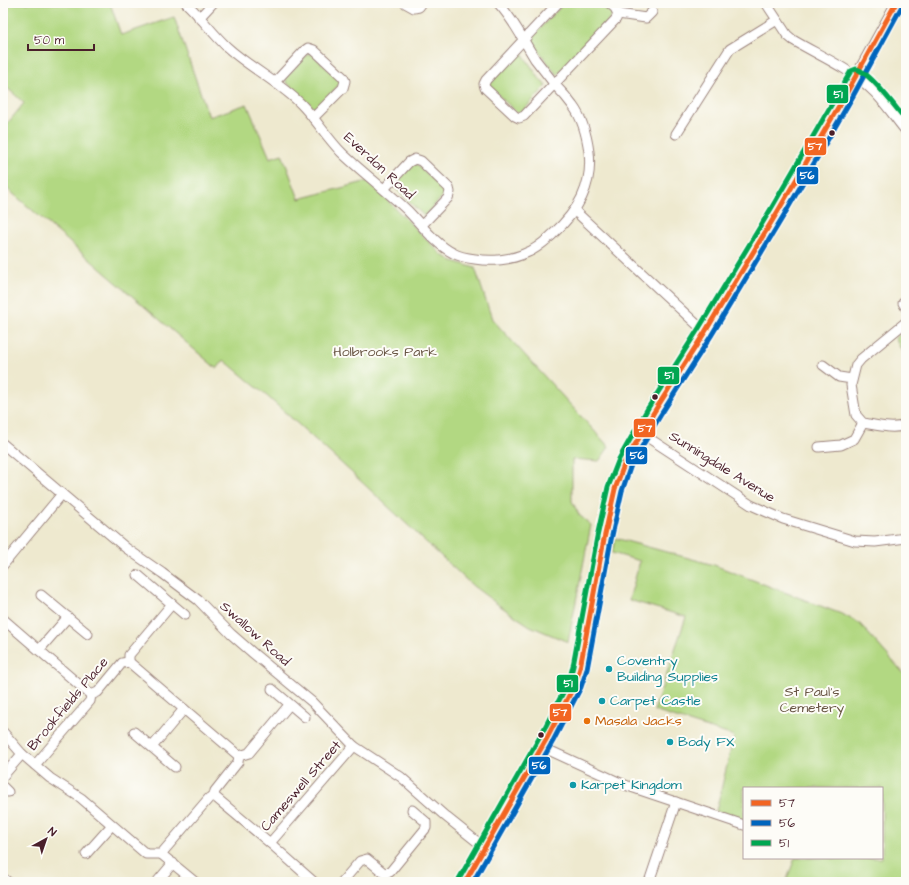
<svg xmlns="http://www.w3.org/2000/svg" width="909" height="885" font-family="'Architects Daughter',sans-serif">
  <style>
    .green { fill: #b2d882; stroke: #7e7c56 }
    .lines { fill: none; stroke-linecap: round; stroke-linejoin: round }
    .minor-casing { stroke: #9c847d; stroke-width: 11 }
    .minor { stroke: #fff; stroke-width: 9 }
    .bus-1-casing { stroke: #fdfcf7; stroke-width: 8 }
    .bus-2-casing { stroke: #fdfcf7; stroke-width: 8 }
    .bus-3-casing { stroke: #fdfcf7; stroke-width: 8 }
    .bus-1 { stroke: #f26522; stroke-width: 5 }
    .bus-2 { stroke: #0065bd; stroke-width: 5 }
    .bus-3 { stroke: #00a651; stroke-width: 5 }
    .bus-dot { fill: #4a1f2b; stroke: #fdfcf7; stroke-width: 1.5 }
    .culture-dot { fill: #0f9aa8; stroke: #fdfcf7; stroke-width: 1.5 }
    .food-dot { fill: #e8710a; stroke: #fdfcf7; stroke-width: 1.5 }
    .labels { text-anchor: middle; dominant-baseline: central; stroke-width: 4; stroke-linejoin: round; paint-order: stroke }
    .street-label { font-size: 14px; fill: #4a1f2b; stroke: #fdfcf7 }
    .park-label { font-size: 14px; fill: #695645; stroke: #fdfcf7 }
    .culture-label { font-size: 14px; fill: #0d838f; stroke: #fdfcf7; text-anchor: start }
    .food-label { font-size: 14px; fill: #c56008; stroke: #fdfcf7; text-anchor: start }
    .line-badge { stroke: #fdfcf7; stroke-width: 1.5 }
    .badge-label { font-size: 11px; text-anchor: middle; font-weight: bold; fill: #fff }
  </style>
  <rect width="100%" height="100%" fill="#fdfcf7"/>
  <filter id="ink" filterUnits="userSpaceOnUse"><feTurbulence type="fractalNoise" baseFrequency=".025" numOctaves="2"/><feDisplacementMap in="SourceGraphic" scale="8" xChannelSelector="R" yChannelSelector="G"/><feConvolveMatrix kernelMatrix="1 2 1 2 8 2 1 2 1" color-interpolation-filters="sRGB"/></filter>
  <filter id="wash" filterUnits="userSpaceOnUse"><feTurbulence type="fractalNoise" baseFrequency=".012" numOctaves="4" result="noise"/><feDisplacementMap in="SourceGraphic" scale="16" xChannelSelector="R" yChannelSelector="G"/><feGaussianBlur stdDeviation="0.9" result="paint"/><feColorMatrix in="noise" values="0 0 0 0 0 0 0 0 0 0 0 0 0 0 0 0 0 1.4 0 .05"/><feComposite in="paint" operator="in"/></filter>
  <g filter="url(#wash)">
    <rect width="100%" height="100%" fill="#eee9cf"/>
    <g class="green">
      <polygon points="3,3 110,3 121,35 174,17 209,117 247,104 270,158 282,154 299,199 368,181 442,255 453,261 475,268 492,319 609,447 599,461 572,459 572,501 579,515 591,525 568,642 530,626 500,606 473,586 351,472 268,397 224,360 217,369 3,185 3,129 24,103 3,84"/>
      <polygon points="564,3 604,3 613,12 613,16 557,75 541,54 531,38"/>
      <polygon points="520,50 539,78 546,86 521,113 517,113 489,86 490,82"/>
      <polygon points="308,54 312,54 340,80 340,84 317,108 314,108 286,82 286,77"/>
      <polygon points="413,164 417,164 445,191 445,194 424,216 393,186"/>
      <polygon points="906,330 906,354 902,351 895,338"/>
      <polygon points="615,538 714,565 844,615 860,624 906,676 906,882 786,882 795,858 882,858 882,788 744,788 744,821 716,811 734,736 654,711 686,617 629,600 640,561 612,553"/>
    </g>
  </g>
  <g filter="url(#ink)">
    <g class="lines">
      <defs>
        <g id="minor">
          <path d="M 186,3 C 201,17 212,33 227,47 C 250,68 279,82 301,104 C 316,119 327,138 342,153 C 363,173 386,190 407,210 C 421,224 435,244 453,253 C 460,257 467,258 475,259 C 491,262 511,260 526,253 C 537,249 545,241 553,234 C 578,211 593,186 589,152 C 587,137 582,118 573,106 C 568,99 562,92 556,86 C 549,77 542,68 535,59 C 523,40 514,20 498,3"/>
          <polyline points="405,3 414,8 419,7 422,3"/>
          <polyline points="558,3 486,80 484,84 485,88 515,116 519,118 524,116 616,19 618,14 615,8 609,3"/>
          <path d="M 766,3 L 787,35 L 793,40 C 818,55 849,68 870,88 C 884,100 894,117 906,131"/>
          <polyline points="618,14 646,18 652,12"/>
          <polyline points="199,18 213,3"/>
          <polyline points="275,82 304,51 308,48 314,50 343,77 345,81 343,88 313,118"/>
          <polyline points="676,134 730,49 777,20"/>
          <polyline points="384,189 409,162 415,159 421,161 449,188 450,192 448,198 422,225"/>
          <polyline points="575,211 705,332"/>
          <polyline points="903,303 906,308"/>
          <path d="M 906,322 L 861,359 L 856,365 L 851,385 L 856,415 L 863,423 C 876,425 893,430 906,425"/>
          <polyline points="823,365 839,377 852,379"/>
          <polyline points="641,433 751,505 783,519 855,541 875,542 906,538"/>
          <polyline points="3,444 126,548 162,573 198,600 231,634 254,654 312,702 354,746 401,777 445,816 485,848"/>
          <polyline points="819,447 841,445 854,439 863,423"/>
          <polyline points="3,565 62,494"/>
          <polyline points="138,575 172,604"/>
          <polyline points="41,595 88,634"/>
          <polyline points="3,619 91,695"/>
          <polyline points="39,650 68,617"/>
          <polyline points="129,662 239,756"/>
          <polyline points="129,662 129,655 172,604 185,615"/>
          <polyline points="272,689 305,717"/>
          <polyline points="3,732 22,754 50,778 81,798 146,854 161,854 209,798 214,796 215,791 238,762 239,756 249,753 289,705"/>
          <polyline points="134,732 175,767"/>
          <polyline points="152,747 184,709"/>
          <polyline points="542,747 625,785 744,825"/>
          <polyline points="35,765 90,701 91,695 98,692 122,663 129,662"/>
          <polyline points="3,776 22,754"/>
          <polyline points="3,787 8,792"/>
          <polyline points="214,796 270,843 354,746"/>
          <polyline points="270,843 314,882"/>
          <polyline points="86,854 112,825"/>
          <polyline points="161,854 195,882"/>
          <polyline points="3,878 8,882"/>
          <polyline points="157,882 173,863"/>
          <polyline points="342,882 360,861 367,859 384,873 390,872 426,828 426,822 412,810"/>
          <polyline points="465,882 547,738 575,684 580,668 586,635 604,539 615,489 625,462 654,412 705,332 778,211 847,92 896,3"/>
          <polyline points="649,882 676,802"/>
        </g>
      </defs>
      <use href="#minor" class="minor-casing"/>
      <use href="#minor" class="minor"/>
      <defs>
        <polyline id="bus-1" points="465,882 547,738 575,684 580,668 604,539 615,489 625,462 654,412 705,332 778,211 847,92 896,3"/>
        <polyline id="bus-2" points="473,882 553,741 581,687 587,669 611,540 622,491 631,465 660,416 711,336 784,215 853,96 902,6"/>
        <path id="bus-3" d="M 459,879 L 541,735 L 569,681 L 573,666 L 597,537 L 608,487 L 619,459 L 648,408 L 699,328 L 772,207 L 851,71 L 856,69 C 869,71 896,108 906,120"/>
      </defs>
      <use href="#bus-1" class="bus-1-casing"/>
      <use href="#bus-2" class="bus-2-casing"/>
      <use href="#bus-3" class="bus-3-casing"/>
      <use href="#bus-1" class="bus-1"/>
      <use href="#bus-2" class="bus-2"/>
      <use href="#bus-3" class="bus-3"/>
    </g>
  </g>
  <g class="bus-dot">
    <circle cx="832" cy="133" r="3.5"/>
    <circle cx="655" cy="397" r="3.5"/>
    <circle cx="541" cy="735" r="3.5"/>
  </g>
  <g class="culture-dot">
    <circle cx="609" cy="669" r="4"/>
    <circle cx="602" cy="701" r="4"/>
    <circle cx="670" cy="742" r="4"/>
    <circle cx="573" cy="785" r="4"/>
  </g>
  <circle class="food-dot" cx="587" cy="721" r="4"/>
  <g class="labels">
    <g class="street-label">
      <text transform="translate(379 166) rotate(43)">Everdon Road</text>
      <text transform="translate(722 467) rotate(32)">Sunningdale Avenue</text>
      <text transform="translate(255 634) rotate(42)">Swallow Road</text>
      <text transform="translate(68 704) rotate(-50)">Brookfields Place</text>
      <text transform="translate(301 786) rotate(-49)">Cameswell Street</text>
    </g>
    <g class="park-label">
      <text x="385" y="352">Holbrooks Park</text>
      <text x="812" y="692">St Paul's<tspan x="812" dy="16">Cemetery</tspan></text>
    </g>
    <g class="culture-label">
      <text x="617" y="661">Coventry<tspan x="617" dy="16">Building Supplies</tspan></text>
      <text x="610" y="701">Carpet Castle</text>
      <text x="678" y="742">Body FX</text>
      <text x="581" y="785">Karpet Kingdom</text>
    </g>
    <g class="food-label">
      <text x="595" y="721">Masala Jacks</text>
    </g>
  </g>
  <g class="line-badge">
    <rect x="826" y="84" width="23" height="20" rx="4" fill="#00a651"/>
    <rect x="804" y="137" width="23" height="19" rx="4" fill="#f26522"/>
    <rect x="796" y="166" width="23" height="19" rx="4" fill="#0065bd"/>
    <rect x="657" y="366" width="23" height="19" rx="4" fill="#00a651"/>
    <rect x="633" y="418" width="23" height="20" rx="4" fill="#f26522"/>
    <rect x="625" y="446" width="23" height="19" rx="4" fill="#0065bd"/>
    <rect x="556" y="674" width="23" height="19" rx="4" fill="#00a651"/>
    <rect x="549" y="703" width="23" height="19" rx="4" fill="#f26522"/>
    <rect x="528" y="756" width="23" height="19" rx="4" fill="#0065bd"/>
  </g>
  <g class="badge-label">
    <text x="838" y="98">51</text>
    <text x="815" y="150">57</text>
    <text x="807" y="179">56</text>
    <text x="669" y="379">51</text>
    <text x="645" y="432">57</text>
    <text x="637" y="459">56</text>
    <text x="568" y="687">51</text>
    <text x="560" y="716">57</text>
    <text x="539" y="769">56</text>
  </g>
  <rect width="909" height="885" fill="none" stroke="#fdfcf7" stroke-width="16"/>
  <rect x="743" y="787" width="140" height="72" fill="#fdfcf7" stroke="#b5a4a5"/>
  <rect x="751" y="800" width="20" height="6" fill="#f26522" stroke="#b5a4a5"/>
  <text x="779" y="807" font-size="12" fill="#4a1f2b">57</text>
  <rect x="751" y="820" width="20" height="6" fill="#0065bd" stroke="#b5a4a5"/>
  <text x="779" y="827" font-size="12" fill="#4a1f2b">56</text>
  <rect x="751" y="840" width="20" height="6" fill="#00a651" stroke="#b5a4a5"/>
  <text x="779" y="847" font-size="12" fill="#4a1f2b">51</text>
  <g transform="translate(46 839) rotate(40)" stroke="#fdfcf7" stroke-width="3" paint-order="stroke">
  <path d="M0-3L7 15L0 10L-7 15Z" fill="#4a1f2b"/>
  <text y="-6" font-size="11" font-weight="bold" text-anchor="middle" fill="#4a1f2b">N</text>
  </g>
  <path d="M28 44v6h66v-6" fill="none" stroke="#4a1f2b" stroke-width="2"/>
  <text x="34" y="44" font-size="12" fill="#4a1f2b" stroke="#fdfcf7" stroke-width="3" paint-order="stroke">50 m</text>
</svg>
